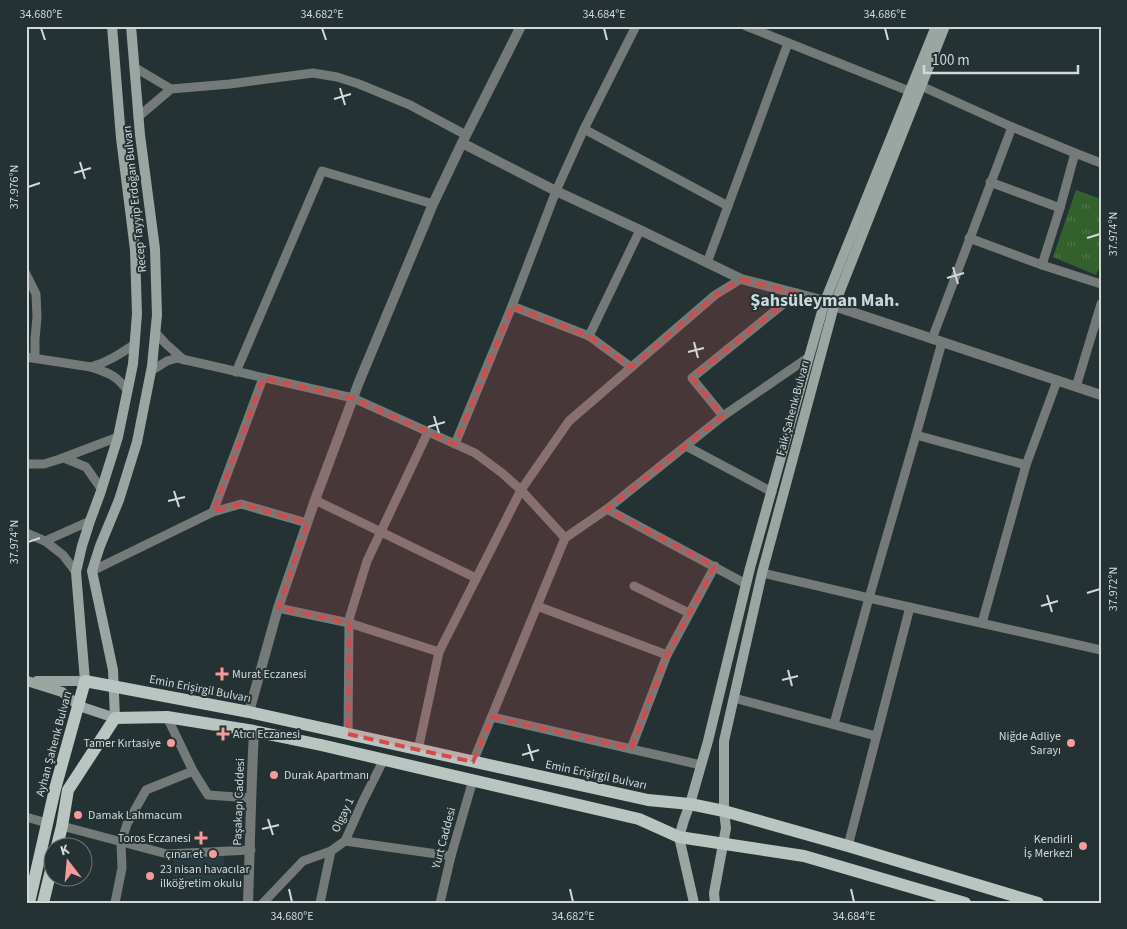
<svg xmlns="http://www.w3.org/2000/svg" width="1127" height="929" font-family="'Source Sans 3',sans-serif">
  <style>
    .built { fill: #283d41 }
    .park { fill: url(#park-tufts) }
    .lines { fill: none; stroke-linecap: round; stroke-linejoin: round }
    .minor { stroke: #747a78; stroke-width: 9 }
    .tertiary { stroke: #747a78; stroke-width: 10 }
    .secondary { stroke: #9ba5a1; stroke-width: 10 }
    .primary { stroke: #b8c5c1; stroke-width: 12 }
    .marked { fill: #d54b4c; fill-opacity: 0.2; stroke: #d54b4c; stroke-width: 4; stroke-dasharray: 10 6; stroke-linejoin: round }
    .ticks { fill: none; stroke: #d0d8da; stroke-width: 2 }
    .poi-dot { fill: #f59b99; stroke: #253234; stroke-width: 2 }
    .labels { text-anchor: middle; dominant-baseline: central; stroke-width: 4; stroke-linejoin: round; paint-order: stroke }
    .street-label { font-size: 12px; fill: #d0d8da; stroke: #253234 }
    .poi-label { font-size: 12px; fill: #d0d8da; stroke: #253234; text-anchor: start }
    .district-label { font-size: 18px; font-weight: bold; fill: #c8d8db; stroke: #253234 }
    .neatline { fill: none; stroke: #d0d8da; stroke-width: 2 }
    .ticks-label { font-size: 12px; text-anchor: middle; fill: #d0d8da }
  </style>
  <defs>
    <pattern id="park-tufts" width="24" height="20" patternUnits="userSpaceOnUse" patternTransform="scale(1.25)"><rect width="24" height="20" fill="#33602d"/><path d="M3 7l-1-3M5 7V3M7 7l1-3M15 17l-1-3M17 17v-4M19 17l1-3" fill="none" stroke="#50764b"/></pattern>
  </defs>
  <rect width="100%" height="100%" fill="#253234"/>
  <polygon class="built" points="224,854 225,886 174,887 174,856"/>
  <polygon class="park" points="1076,190 1101,199 1101,262 1096,275 1053,257"/>
  <g class="lines">
    <g class="minor">
      <polyline points="746,26 909,91"/>
      <polyline points="134,67 171,89"/>
      <polyline points="921,86 1012,127 1075,153 1060,208 1042,265"/>
      <polyline points="138,117 171,89 230,84 313,73 337,77 359,84 410,105 466,135"/>
      <polyline points="584,129 728,206"/>
      <polyline points="1075,153 1101,163"/>
      <polyline points="990,182 1060,208"/>
      <polyline points="969,238 1042,265 1101,284"/>
      <polyline points="707,263 788,43"/>
      <polyline points="26,274 36,294 37,317 35,339 35,358"/>
      <polyline points="155,332 166,344 184,360"/>
      <polyline points="589,336 512,306 556,191 584,129 636,26"/>
      <polyline points="932,339 1012,127"/>
      <polyline points="26,357 91,367"/>
      <polyline points="631,367 589,336 640,230"/>
      <polyline points="151,371 167,361 177,358 353,398 475,453 502,473 521,490 565,538 607,509 723,416 809,357"/>
      <polyline points="236,372 322,171 433,204"/>
      <polyline points="1076,387 1101,304"/>
      <path d="M 128,391 C 115,374 110,374 91,367 C 108,362 120,354 135,344"/>
      <polyline points="723,416 692,378 797,293"/>
      <polyline points="916,435 942,342"/>
      <polyline points="455,444 512,306"/>
      <polyline points="686,446 772,492"/>
      <polyline points="64,458 86,467 102,490"/>
      <polyline points="26,464 44,464 60,459 118,437"/>
      <polyline points="1026,465 1057,381"/>
      <polyline points="315,500 476,578"/>
      <polyline points="607,509 746,584"/>
      <polyline points="213,512 263,378"/>
      <polyline points="26,533 45,541 63,555 76,572"/>
      <polyline points="45,541 90,521"/>
      <polyline points="92,571 213,512 241,504 307,523"/>
      <polyline points="762,573 869,598 834,724"/>
      <polyline points="634,586 689,613"/>
      <polyline points="537,606 667,655 715,566"/>
      <polyline points="278,608 349,623 439,652 521,490 569,421 715,295 741,279"/>
      <polyline points="982,623 1026,465 916,435 869,598 1101,650"/>
      <polyline points="667,655 631,749 701,765"/>
      <polyline points="734,698 876,736"/>
      <polyline points="167,717 193,771 208,795 250,798"/>
      <polyline points="492,717 631,749"/>
      <polyline points="348,734 349,623 350,616 367,561 428,432"/>
      <polyline points="418,750 439,652"/>
      <polyline points="473,762 565,538"/>
      <polyline points="26,817 47,823"/>
      <polyline points="62,826 167,854 251,850"/>
      <polyline points="345,841 451,856"/>
      <polyline points="848,846 910,607"/>
      <polyline points="115,903 122,868 121,843 127,824 146,790 193,771"/>
      <polyline points="263,903 303,861 331,851 345,841 362,803 384,759"/>
      <polyline points="320,903 331,851"/>
      <polyline points="440,903 451,856 473,780"/>
    </g>
    <g class="tertiary">
      <polyline points="462,143 556,191 640,230 741,279 825,301 834,306 1101,395"/>
      <polyline points="249,712 278,608 315,500 359,382 433,204 462,143 521,26"/>
      <path d="M 248,903 C 250,846 251,788 254,731"/>
    </g>
    <g class="secondary">
      <polyline points="27,681 62,692 79,706 115,718 113,670 92,571 100,546 119,500 137,442 152,366 157,315 155,249 140,135 131,26"/>
      <polyline points="37,681 85,681 76,572 82,546 90,521 100,494 118,437 133,364 137,314 135,250 121,138 112,26"/>
      <polyline points="694,903 679,837 684,820 690,804 708,741 750,568 809,357 825,301 936,26"/>
      <polyline points="715,903 714,893 726,828 724,811 724,741 762,573 834,306 945,26"/>
    </g>
    <g class="primary">
      <polyline points="57,846 62,826 68,790 115,718 167,717 254,731 321,745 639,819 679,837 804,856 965,903"/>
      <polyline points="29,903 55,789 85,681 249,712 648,800 690,804 724,811 848,846 1038,903"/>
      <polyline points="43,903 52,866"/>
    </g>
  </g>
  <path class="marked" d="M 741,279 L 797,293 L 692,378 L 723,416 L 607,509 L 715,566 L 667,655 L 631,749 L 492,717 L 473,762 L 348,734 L 349,623 L 278,608 L 307,523 L 241,504 L 213,512 L 263,378 L 353,398 L 455,444 L 512,306 L 589,336 L 631,367 L 715,295 Z"/>
  <path class="ticks" d="M 41,28 L 45,40M 322,28 L 326,40M 604,28 L 607,40M 885,28 L 888,40M 340,88 L 345,105M 334,99 L 351,94M 80,162 L 85,179M 74,173 L 91,168M 28,187 L 40,183M 1087,238 L 1100,234M 953,267 L 958,284M 947,278 L 964,273M 694,342 L 698,358M 688,352 L 704,348M 434,416 L 439,433M 428,427 L 445,422M 174,491 L 179,507M 168,501 L 185,497M 28,542 L 40,538M 1087,593 L 1100,589M 1047,595 L 1052,612M 1041,606 L 1058,601M 788,670 L 792,686M 782,680 L 798,676M 528,744 L 533,761M 522,755 L 539,750M 268,819 L 273,835M 262,829 L 279,825M 289,889 L 292,902M 570,889 L 573,902M 851,889 L 854,902"/>
  <g class="poi-dot">
    <path d="M219.5 666.5h5v5h5v5h-5v5h-5v-5h-5v-5h5z"/>
    <path d="M220.5 726.5h5v5h5v5h-5v5h-5v-5h-5v-5h5z"/>
    <circle cx="171" cy="743" r="5"/>
    <circle cx="1071" cy="743" r="5"/>
    <circle cx="274" cy="775" r="5"/>
    <circle cx="78" cy="815" r="5"/>
    <path d="M198.5 830.5h5v5h5v5h-5v5h-5v-5h-5v-5h5z"/>
    <circle cx="1083" cy="846" r="5"/>
    <circle cx="213" cy="854" r="5"/>
    <circle cx="150" cy="876" r="5"/>
  </g>
  <g class="labels">
    <g class="street-label">
      <text transform="translate(135 199) rotate(-96)">Recep Tayyip Erdoğan Bulvarı</text>
      <text transform="translate(793 408) rotate(-75)">Faik Şahenk Bulvarı</text>
      <text transform="translate(200 689) rotate(11)">Emin Erişirgil Bulvarı</text>
      <text transform="translate(54 744) rotate(-75)">Ayhan Şahenk Bulvarı</text>
      <text transform="translate(596 775) rotate(12)">Emin Erişirgil Bulvarı</text>
      <text transform="translate(239 802) rotate(-88)">Paşakapı Caddesi</text>
      <text transform="translate(343 815) rotate(-65)">Olgay 1</text>
      <text transform="translate(444 838) rotate(-75)">Yurt Caddesi</text>
    </g>
    <g class="poi-label">
      <text x="232" y="674">Murat Eczanesi</text>
      <text x="233" y="734">Atıcı Eczanesi</text>
      <text x="1061" y="736" text-anchor="end">Niğde Adliye<tspan x="1061" dy="14">Sarayı</tspan></text>
      <text x="161" y="743" text-anchor="end">Tamer Kırtasiye</text>
      <text x="284" y="775">Durak Apartmanı</text>
      <text x="88" y="815">Damak Lahmacum</text>
      <text x="191" y="838" text-anchor="end">Toros Eczanesi</text>
      <text x="1073" y="839" text-anchor="end">Kendirli<tspan x="1073" dy="14">İş Merkezi</tspan></text>
      <text x="203" y="854" text-anchor="end">çınar et</text>
      <text x="160" y="869">23 nisan havacılar<tspan x="160" dy="14">ilköğretim okulu</tspan></text>
    </g>
    <g class="district-label">
      <text x="825" y="300">Şahsüleyman Mah.</text>
    </g>
  </g>
  <rect width="1127" height="929" fill="none" stroke="#253234" stroke-width="55"/>
  <g transform="translate(68 862) rotate(344)"><circle r="24" fill="#253234" stroke="#697476"/>
  <path d="M0-4L9 19L0 12L-9 19Z" fill="#f59b99"/>
  <text y="-8" font-size="14" font-weight="bold" text-anchor="middle" fill="#d0d8da">K</text>
  </g>
  <path d="M924 65v8h154v-8" fill="none" stroke="#d0d8da" stroke-width="2.5"/>
  <text x="932" y="65" font-size="15" fill="#d0d8da" stroke="#253234" stroke-width="4" paint-order="stroke">100 m</text>
  <rect x="28" y="28" width="1072" height="874" class="neatline"/>
  <g class="ticks-label">
    <text x="41" y="18">34.680°E</text>
    <text x="322" y="18">34.682°E</text>
    <text x="604" y="18">34.684°E</text>
    <text x="885" y="18">34.686°E</text>
    <text transform="translate(14 187) rotate(-90)" y="4">37.976°N</text>
    <text transform="translate(1113 234) rotate(-90)" y="4">37.974°N</text>
    <text transform="translate(14 542) rotate(-90)" y="4">37.974°N</text>
    <text transform="translate(1113 589) rotate(-90)" y="4">37.972°N</text>
    <text x="292" y="920">34.680°E</text>
    <text x="573" y="920">34.682°E</text>
    <text x="854" y="920">34.684°E</text>
  </g>
</svg>
